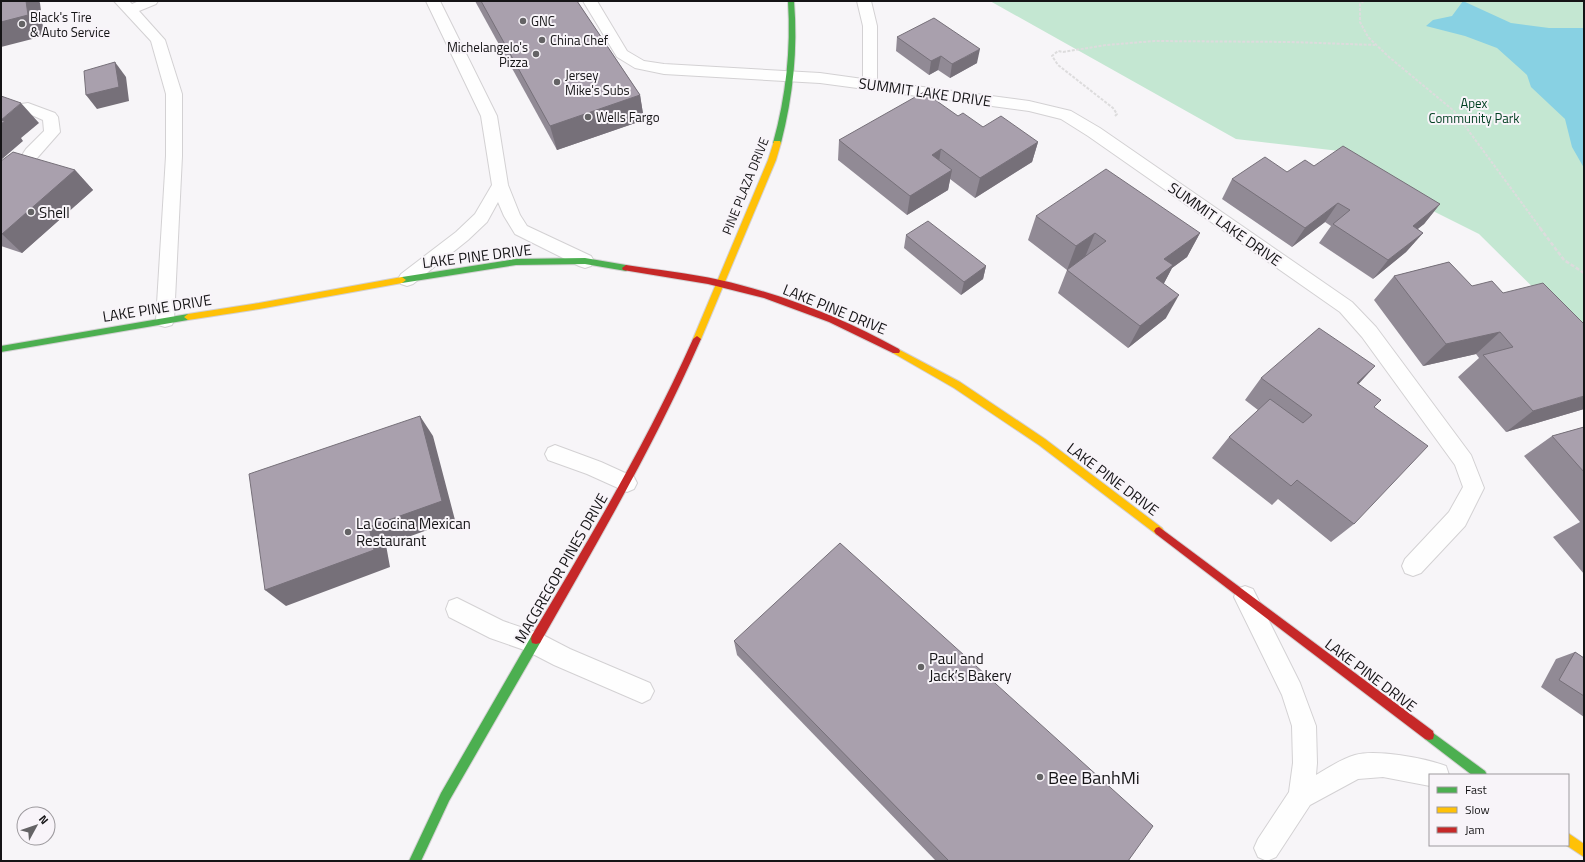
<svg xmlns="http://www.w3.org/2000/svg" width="1585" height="862" font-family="'Titillium Web',sans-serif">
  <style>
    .green { fill: #c4e7d2 }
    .water { fill: #88d1e3 }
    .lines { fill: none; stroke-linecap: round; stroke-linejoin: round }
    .lane-casing { stroke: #d3d1d3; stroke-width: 2 }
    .fast-casing { stroke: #d3d1d3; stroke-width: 2 }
    .slow-casing { stroke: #d3d1d3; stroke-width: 2 }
    .jam-casing { stroke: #d3d1d3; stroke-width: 2 }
    .path-far1 { stroke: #dddcdd; stroke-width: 2; stroke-dasharray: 3 1.5; stroke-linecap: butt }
    .path { stroke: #dddcdd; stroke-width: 2.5; stroke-dasharray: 4 2; stroke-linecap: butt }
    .lane { fill: #fefefe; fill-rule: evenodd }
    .fast { fill: #4caf50; fill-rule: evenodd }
    .slow { fill: #ffc107; fill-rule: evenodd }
    .jam { fill: #c62828; fill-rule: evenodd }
    .wall { fill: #918a95 }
    .shaded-wall { fill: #767079 }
    .building { fill: #a9a0ad; stroke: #767079 }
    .poi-dot { fill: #646365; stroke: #f8f4f9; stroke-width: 1.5 }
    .labels { text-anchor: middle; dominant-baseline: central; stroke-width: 4; stroke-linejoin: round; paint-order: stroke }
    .far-poi-label { font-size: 13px; fill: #151416; stroke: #f8f4f9; text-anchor: start }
    .far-park-label { font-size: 13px; fill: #003f21; stroke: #f8f4f9 }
    .far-street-label { font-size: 13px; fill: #151416; stroke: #f8f4f9 }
    .street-label { font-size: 15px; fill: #151416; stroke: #f8f4f9 }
    .poi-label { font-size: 15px; fill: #151416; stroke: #f8f4f9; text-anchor: start }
    .near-poi-label { font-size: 18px; fill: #151416; stroke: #f8f4f9; text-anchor: start }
  </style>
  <rect width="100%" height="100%" fill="#f7f5f8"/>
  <polygon class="green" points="990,1 1584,1 1584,338 1479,234 1405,197 1348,152 1236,139"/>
  <polygon class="water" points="1463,1 1511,23 1549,28 1584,28 1584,168 1572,147 1565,119 1531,87 1527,75 1497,48 1465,36 1426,26 1433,20 1452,16"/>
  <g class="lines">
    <defs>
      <g id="lane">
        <polygon points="114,1 129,1 132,4 139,1 158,1 156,4 139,11 165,40 182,94 182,156 174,320 172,325 165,327 158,325 156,320 166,156 166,94 151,41"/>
        <polygon points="426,1 440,1 497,116 508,185 520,215 527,226 591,256 594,261 591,266 585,268 579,266 515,234 504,216 498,202 487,222 468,240 413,284 407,286 401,284 398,279 401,274 456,232 475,214 492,185 481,116"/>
        <polygon points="583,1 597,1 627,51 644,61 664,64 820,73 863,79 863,26 857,1 871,1 877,26 877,81 1029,101 1071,111 1100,128 1352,302 1376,327 1471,455 1484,488 1465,526 1421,573 1413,576 1405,573 1402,566 1405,559 1449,512 1463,487 1455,465 1362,337 1340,312 1088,136 1061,119 1029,111 820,83 664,74 635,68 617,57"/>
        <polygon points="28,103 55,113 58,117 60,132 38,157 23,179 17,181 11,179 9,175 26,149 44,131 43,120 27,113 1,117 1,107"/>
        <polygon points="555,445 601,462 634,477 637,483 634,489 627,492 587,474 548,460 545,454 548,448"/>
        <path d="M 1245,586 L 1253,589 L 1300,683 L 1316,726 L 1317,763 L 1316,775 C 1328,768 1341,759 1355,755 C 1376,749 1425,758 1446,766 L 1449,775 L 1430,775 L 1430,786 L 1383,777 L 1358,779 L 1310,805 L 1276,857 L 1267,861 L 1258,857 L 1254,848 L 1258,839 L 1289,792 L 1293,763 L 1292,726 L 1282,695 L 1234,597 L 1237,589 Z"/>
        <polygon points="457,598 503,621 541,634 570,649 650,683 654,691 650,699 642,703 554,665 527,651 490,638 449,617 446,609 449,601"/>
      </g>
      <g id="fast">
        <path d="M 788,1 L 794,1 C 798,50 793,96 781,143 L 777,145 L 773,143 C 786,96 791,50 788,1 Z"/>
        <polygon points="585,258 626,265 630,268 626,271 585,264 516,265 402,283 398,280 402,277 516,259"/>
        <polygon points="188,314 192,317 188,320 1,352 1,346"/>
        <polygon points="536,634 540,635 541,639 540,643 449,801 421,861 409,861 441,793 532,635"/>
        <polygon points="1429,730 1485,771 1487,775 1472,775 1425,739 1424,735 1425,731"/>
      </g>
      <g id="slow">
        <polygon points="774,141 780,141 781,143 776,160 701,339 697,342 694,341 693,339 768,160"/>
        <polygon points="402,277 406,280 402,283 259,309 188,320 184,317 188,314 259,303"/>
        <polygon points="896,348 960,382 1045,439 1162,528 1164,531 1162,534 1159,535 1156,534 1039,445 954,388 893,353 892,351"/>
        <polygon points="1568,833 1584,844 1584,857 1566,845 1568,845"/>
      </g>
      <g id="jam">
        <path d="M 626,265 C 657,270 689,273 720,280 C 782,294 843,318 899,349 L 900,351 L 899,353 L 893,353 L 829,322 L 764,298 L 708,284 L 623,270 L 622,268 Z"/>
        <path d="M 697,336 L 701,339 C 655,444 597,543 540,643 L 536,644 L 532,643 L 531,639 L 532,635 C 590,538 647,442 693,339 Z"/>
        <polygon points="1159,527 1433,731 1434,735 1433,739 1429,740 1425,739 1156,534 1154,531 1156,528"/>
      </g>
    </defs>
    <use href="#lane" class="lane-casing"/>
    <use href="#fast" class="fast-casing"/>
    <use href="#slow" class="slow-casing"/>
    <use href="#jam" class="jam-casing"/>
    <g class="path-far1">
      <polyline points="1364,1 1360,4 1360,22 1368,37 1389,57 1454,111 1541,229"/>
      <polyline points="1115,116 1117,114 1113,108 1058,65 1052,56 1058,51 1063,52 1106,45 1155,41 1291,42 1375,45"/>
    </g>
    <polyline class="path" points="1540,228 1564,260 1584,273"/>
    <use href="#lane" class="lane"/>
    <use href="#fast" class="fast"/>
    <use href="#slow" class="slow"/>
    <use href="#jam" class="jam"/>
  </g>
  <g class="wall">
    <polygon points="475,1 577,1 640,95 644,120 557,150"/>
    <polygon points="897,37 977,63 950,78 938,70 929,75 896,51"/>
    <polygon points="958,116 983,127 1038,142 1032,162 975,198 950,179 948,190 907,215 838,160 839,140"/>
    <polygon points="1,161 75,170 93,190 22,253 1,246"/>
    <polygon points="1314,166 1440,204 1424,224 1417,229 1423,233 1406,252 1373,279 1319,243 1331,226 1325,222 1292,247 1222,199 1232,179 1287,172"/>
    <polygon points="1036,216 1200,233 1187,257 1172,268 1164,283 1166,318 1128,348 1058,293 1067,270 1028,240"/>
    <polygon points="906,235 986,266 983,279 961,295 904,248"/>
    <polygon points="1449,262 1584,409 1506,432 1458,377 1479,358 1476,354 1423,366 1374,300 1394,276"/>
    <polygon points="1375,366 1358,384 1374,407 1354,524 1331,542 1278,499 1272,505 1212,458 1229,437 1258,410 1245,400 1261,378"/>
    <polygon points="1584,427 1584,574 1553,537 1580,522 1524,456 1552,436"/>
    <polygon points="734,641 1128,861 936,861 737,655"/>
    <polygon points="1575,652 1584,658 1584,717 1541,687 1556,659"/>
  </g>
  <g class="shaded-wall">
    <polygon points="26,1 39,1 40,3 44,36 1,47 1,22"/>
    <polygon points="980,49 977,63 950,78 952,64"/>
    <polygon points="941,56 938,70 929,75 931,61"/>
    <polygon points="115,62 126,77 129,101 97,109 86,95"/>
    <polygon points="640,95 644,120 557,150 550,126"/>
    <polygon points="21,103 39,123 21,138 23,141 1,160 1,120"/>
    <polygon points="1038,142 1032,162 975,198 980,178"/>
    <polygon points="941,149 938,169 932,155"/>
    <polygon points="75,170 93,190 22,253 2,234"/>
    <polygon points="952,170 948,190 907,215 910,196"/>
    <polygon points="1338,203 1325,222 1292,247 1305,228"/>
    <polygon points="1440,204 1424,224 1397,246 1413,226"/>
    <polygon points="1095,233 1085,257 1067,270 1076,246"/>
    <polygon points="1200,233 1187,257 1172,268 1161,289 1152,282 1164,259"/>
    <polygon points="1423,233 1406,252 1373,279 1388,260"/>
    <polygon points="986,266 983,279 961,295 964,282"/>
    <polygon points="1179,295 1166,318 1128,348 1140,326"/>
    <polygon points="1500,332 1476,354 1423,366 1446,344"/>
    <polygon points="1375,366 1355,388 1357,383"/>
    <polygon points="1584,396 1584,409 1506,432 1533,411"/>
    <polygon points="420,416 433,436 455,520 386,545 390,567 286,606 265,590"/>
  </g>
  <g class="building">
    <polygon points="1,1 26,1 28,15 1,22"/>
    <polygon points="481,1 577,1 640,95 550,126"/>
    <polygon points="934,18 980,49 952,64 941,56 931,61 897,37"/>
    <polygon points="115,62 119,87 86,95 84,71"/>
    <polygon points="924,92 958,116 963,113 983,127 1001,116 1038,142 980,178 941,149 932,155 952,170 910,196 839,140"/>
    <polygon points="1,96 21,103 1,120"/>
    <polygon points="1,120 5,121 1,124"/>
    <polygon points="1343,146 1440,204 1413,226 1423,233 1388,260 1333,224 1350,210 1338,203 1305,228 1232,179 1265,157 1287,172 1305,160 1314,166"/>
    <polygon points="13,152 75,170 2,234 1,234 1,161"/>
    <polygon points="1106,169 1200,233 1164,259 1173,265 1156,278 1179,295 1140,326 1067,270 1106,241 1095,233 1076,246 1036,216"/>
    <polygon points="928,221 986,266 964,282 906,235"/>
    <polygon points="1449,262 1472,286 1492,281 1503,293 1543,283 1584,324 1584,396 1533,411 1483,355 1513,347 1500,332 1446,344 1394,276"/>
    <polygon points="1319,328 1375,366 1357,383 1381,400 1374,407 1428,446 1354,524 1297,480 1291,486 1229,437 1270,399 1303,423 1312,415 1261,378"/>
    <polygon points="420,416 442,501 369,527 374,550 265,590 249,474"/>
    <polygon points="1584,427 1584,472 1552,436"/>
    <polygon points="840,543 1153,826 1128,861 949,861 734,641"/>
    <polygon points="1575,652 1584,658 1584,696 1559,680"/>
  </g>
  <g class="poi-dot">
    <circle cx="523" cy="21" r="4"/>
    <circle cx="22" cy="24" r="4"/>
    <circle cx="542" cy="40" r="4"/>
    <circle cx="536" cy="54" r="4"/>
    <circle cx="557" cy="82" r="4"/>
    <circle cx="588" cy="117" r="4"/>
    <circle cx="31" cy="212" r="4"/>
    <circle cx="348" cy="532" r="4"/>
    <circle cx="921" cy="667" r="4"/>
    <circle cx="1040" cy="777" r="4"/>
  </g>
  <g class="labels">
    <g class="far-poi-label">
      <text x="30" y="17">Black's Tire<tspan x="30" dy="15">&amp; Auto Service</tspan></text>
      <text x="531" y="21">GNC</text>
      <text x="550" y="40">China Chef</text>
      <text x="528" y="47" text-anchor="end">Michelangelo's<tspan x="528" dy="15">Pizza</tspan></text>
      <text x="565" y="75">Jersey<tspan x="565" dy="15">Mike's Subs</tspan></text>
      <text x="596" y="117">Wells Fargo</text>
    </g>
    <g class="far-park-label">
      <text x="1474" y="103">Apex<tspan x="1474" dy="15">Community Park</tspan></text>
    </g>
    <g class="far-street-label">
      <text transform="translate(745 186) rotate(-68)">PINE PLAZA DRIVE</text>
    </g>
    <g class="street-label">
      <text transform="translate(925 92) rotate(8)">SUMMIT LAKE DRIVE</text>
      <text transform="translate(1225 224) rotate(35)">SUMMIT LAKE DRIVE</text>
      <text transform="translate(477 256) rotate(-7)">LAKE PINE DRIVE</text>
      <text transform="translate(157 308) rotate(-9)">LAKE PINE DRIVE</text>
      <text transform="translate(835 309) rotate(22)">LAKE PINE DRIVE</text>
      <text transform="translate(1113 479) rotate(37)">LAKE PINE DRIVE</text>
      <text transform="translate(561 568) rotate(-60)">MACGREGOR PINES DRIVE</text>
      <text transform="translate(1371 675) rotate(37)">LAKE PINE DRIVE</text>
    </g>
    <g class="poi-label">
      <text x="39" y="212">Shell</text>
      <text x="356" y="523">La Cocina Mexican<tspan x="356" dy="17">Restaurant</tspan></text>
      <text x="929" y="658">Paul and<tspan x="929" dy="17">Jack’s Bakery</tspan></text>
    </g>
    <g class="near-poi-label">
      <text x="1048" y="777">Bee BanhMi</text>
    </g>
  </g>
  <rect width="1585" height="862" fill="none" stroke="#151416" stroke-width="4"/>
  <rect x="1429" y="774" width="140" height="72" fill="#f8f4f9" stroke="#9d9a9e"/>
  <rect x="1437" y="787" width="20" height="6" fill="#4caf50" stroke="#9d9a9e"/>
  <text x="1465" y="794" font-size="12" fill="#151416">Fast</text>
  <rect x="1437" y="807" width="20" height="6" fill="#ffc107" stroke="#9d9a9e"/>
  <text x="1465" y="814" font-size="12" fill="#151416">Slow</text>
  <rect x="1437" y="827" width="20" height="6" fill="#c62828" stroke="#9d9a9e"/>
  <text x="1465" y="834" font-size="12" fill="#151416">Jam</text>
  <g transform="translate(36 826) rotate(50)"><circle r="19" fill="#f8f4f9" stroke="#9d9a9e"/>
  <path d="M0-3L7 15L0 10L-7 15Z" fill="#646365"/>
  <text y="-6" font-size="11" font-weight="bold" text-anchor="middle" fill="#151416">N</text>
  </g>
</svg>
